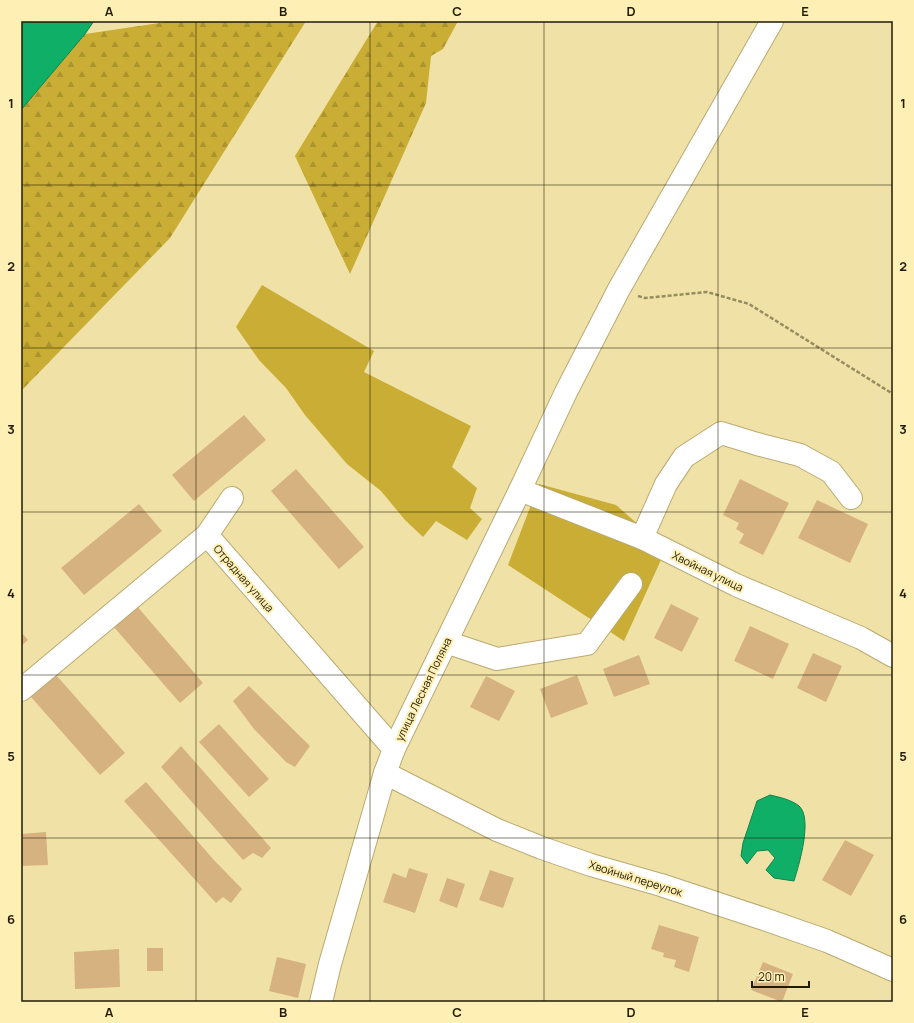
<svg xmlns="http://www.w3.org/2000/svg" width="914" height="1023" font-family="Manrope,sans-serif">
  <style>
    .green { fill: #c9ad34 }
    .forest { fill: url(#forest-firs) }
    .water { fill: #0faf68; stroke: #14834a }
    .building { fill: #d6b281 }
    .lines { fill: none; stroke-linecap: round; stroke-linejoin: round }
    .minor-casing { stroke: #b9aa72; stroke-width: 24 }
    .path { stroke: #968c60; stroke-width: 2.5; stroke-dasharray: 4 2; stroke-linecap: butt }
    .minor { stroke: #fff; stroke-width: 22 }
    .grid { fill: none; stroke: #211b04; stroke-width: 1; stroke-opacity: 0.55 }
    .labels { text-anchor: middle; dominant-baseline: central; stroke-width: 4; stroke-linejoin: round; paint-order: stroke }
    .street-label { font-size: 11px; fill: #211b04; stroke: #feefb4 }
    .neatline { fill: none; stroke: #211b04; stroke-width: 1.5 }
    .grid-label { font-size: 13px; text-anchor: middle; font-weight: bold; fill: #211b04 }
  </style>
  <defs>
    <pattern id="forest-firs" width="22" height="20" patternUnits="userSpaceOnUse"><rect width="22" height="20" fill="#c9ad34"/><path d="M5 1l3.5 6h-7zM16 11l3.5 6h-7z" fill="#ac942c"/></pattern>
  </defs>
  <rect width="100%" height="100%" fill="#f0e2a7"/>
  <g class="green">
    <polygon points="262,285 374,351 364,372 471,426 452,467 477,488 470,508 482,519 467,540 436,521 423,537 405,520 381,491 347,464 305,415 286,388 259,360 236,327"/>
    <polygon points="539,484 616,505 666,549 624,641 508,565"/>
  </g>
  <g class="forest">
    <polygon points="173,21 306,21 170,238 21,391 21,110 85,34"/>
    <polygon points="378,21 458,21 443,49 431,56 426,103 350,274 295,156"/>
  </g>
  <g class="water">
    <polygon points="21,21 94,21 85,34 21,110"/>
    <path d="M 770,795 C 779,797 792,800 799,806 C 813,818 799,865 794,881 L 774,878 L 766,870 L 775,858 L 768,850 L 757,851 L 747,864 L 741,856 L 743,843 L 757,801 Z"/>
  </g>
  <g class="building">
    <polygon points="244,415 266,440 194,501 172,475"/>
    <polygon points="296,469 364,547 339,569 271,491"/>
    <polygon points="740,479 789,503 763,555 739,543 744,534 736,529 739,523 723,515"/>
    <polygon points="817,500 868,524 850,563 798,538"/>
    <polygon points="139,504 162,531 84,595 61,568"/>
    <polygon points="671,604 699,618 682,652 654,638"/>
    <polygon points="136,605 203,683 180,703 113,626"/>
    <polygon points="750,626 789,644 773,679 734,661"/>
    <polygon points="21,632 28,640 21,646"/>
    <polygon points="813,653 842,666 826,702 797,688"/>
    <polygon points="639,655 650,684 614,697 603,669"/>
    <polygon points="56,675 125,753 100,775 31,697"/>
    <polygon points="577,675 588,704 551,718 540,689"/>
    <polygon points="486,676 515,691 499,721 470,707"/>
    <polygon points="249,686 310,746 295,767 286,762 254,729 233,701"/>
    <polygon points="219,724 269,779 249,797 199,742"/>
    <polygon points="181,746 271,848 262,858 253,853 243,860 161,767"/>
    <polygon points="146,782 213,859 242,889 231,903 223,897 216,903 124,801"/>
    <polygon points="46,832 48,865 21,866 21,834"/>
    <polygon points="845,840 874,855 851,896 822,880"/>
    <polygon points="409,868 428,874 415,913 383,902 393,873 406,878"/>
    <polygon points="490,870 514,878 503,908 479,900"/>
    <polygon points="447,878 465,884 457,908 439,901"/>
    <polygon points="659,925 699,937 689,972 674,967 676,960 663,957 664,953 651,949"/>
    <rect x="147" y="948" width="16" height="23"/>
    <polygon points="119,949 120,987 75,989 74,952"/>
    <polygon points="277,957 306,964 298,998 269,991"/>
    <polygon points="763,962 793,974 782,1002 751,990"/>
  </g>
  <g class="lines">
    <defs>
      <g id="minor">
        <polyline points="520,490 642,538 736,585 861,638 893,656"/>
        <polyline points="207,535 394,749"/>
        <polyline points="642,538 666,484 684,457 721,433 757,444 800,455 831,472 851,498"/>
        <polyline points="446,642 497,659 587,644 631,584"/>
        <polyline points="21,690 207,535 232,498"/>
        <polyline points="385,773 497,830 542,848 591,865 661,885 761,918 827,941 893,970"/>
        <polyline points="321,1002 330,964 385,773 394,749 520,490 566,392 619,289 772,21"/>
      </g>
    </defs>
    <use href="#minor" class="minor-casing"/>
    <polyline class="path" points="638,296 645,298 707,292 749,304 893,394"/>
    <use href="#minor" class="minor"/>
  </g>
  <path class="grid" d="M 196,21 L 196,1002M 370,21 L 370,1002M 544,21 L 544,1002M 718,21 L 718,1002M 21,185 L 893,185M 21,348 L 893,348M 21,512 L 893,512M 21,675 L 893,675M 21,838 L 893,838"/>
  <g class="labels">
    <g class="street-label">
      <text transform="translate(708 571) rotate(26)">Хвойная улица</text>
      <text transform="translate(244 578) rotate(49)">Отрадная улица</text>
      <text transform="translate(423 689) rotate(-64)">улица Лесная Поляна</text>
      <text transform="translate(636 878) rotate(17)">Хвойный переулок</text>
    </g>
  </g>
  <rect width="914" height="1023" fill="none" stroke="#feefb4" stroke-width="44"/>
  <path d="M752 981v6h57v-6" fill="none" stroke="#211b04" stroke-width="2"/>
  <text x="758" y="981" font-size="12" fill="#211b04" stroke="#feefb4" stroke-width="3" paint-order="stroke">20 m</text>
  <rect x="22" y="22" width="870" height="979" class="neatline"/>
  <g class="grid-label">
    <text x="109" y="16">A</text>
    <text x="283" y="16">B</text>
    <text x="457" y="16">C</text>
    <text x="631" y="16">D</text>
    <text x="805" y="16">E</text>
    <text x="11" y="108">1</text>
    <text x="903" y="108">1</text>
    <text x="11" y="271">2</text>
    <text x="903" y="271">2</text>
    <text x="11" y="434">3</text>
    <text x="903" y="434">3</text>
    <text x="11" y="598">4</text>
    <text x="903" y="598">4</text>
    <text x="11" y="761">5</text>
    <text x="903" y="761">5</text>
    <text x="11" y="924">6</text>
    <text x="903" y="924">6</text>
    <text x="109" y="1017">A</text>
    <text x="283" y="1017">B</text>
    <text x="457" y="1017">C</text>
    <text x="631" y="1017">D</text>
    <text x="805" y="1017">E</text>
  </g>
</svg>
